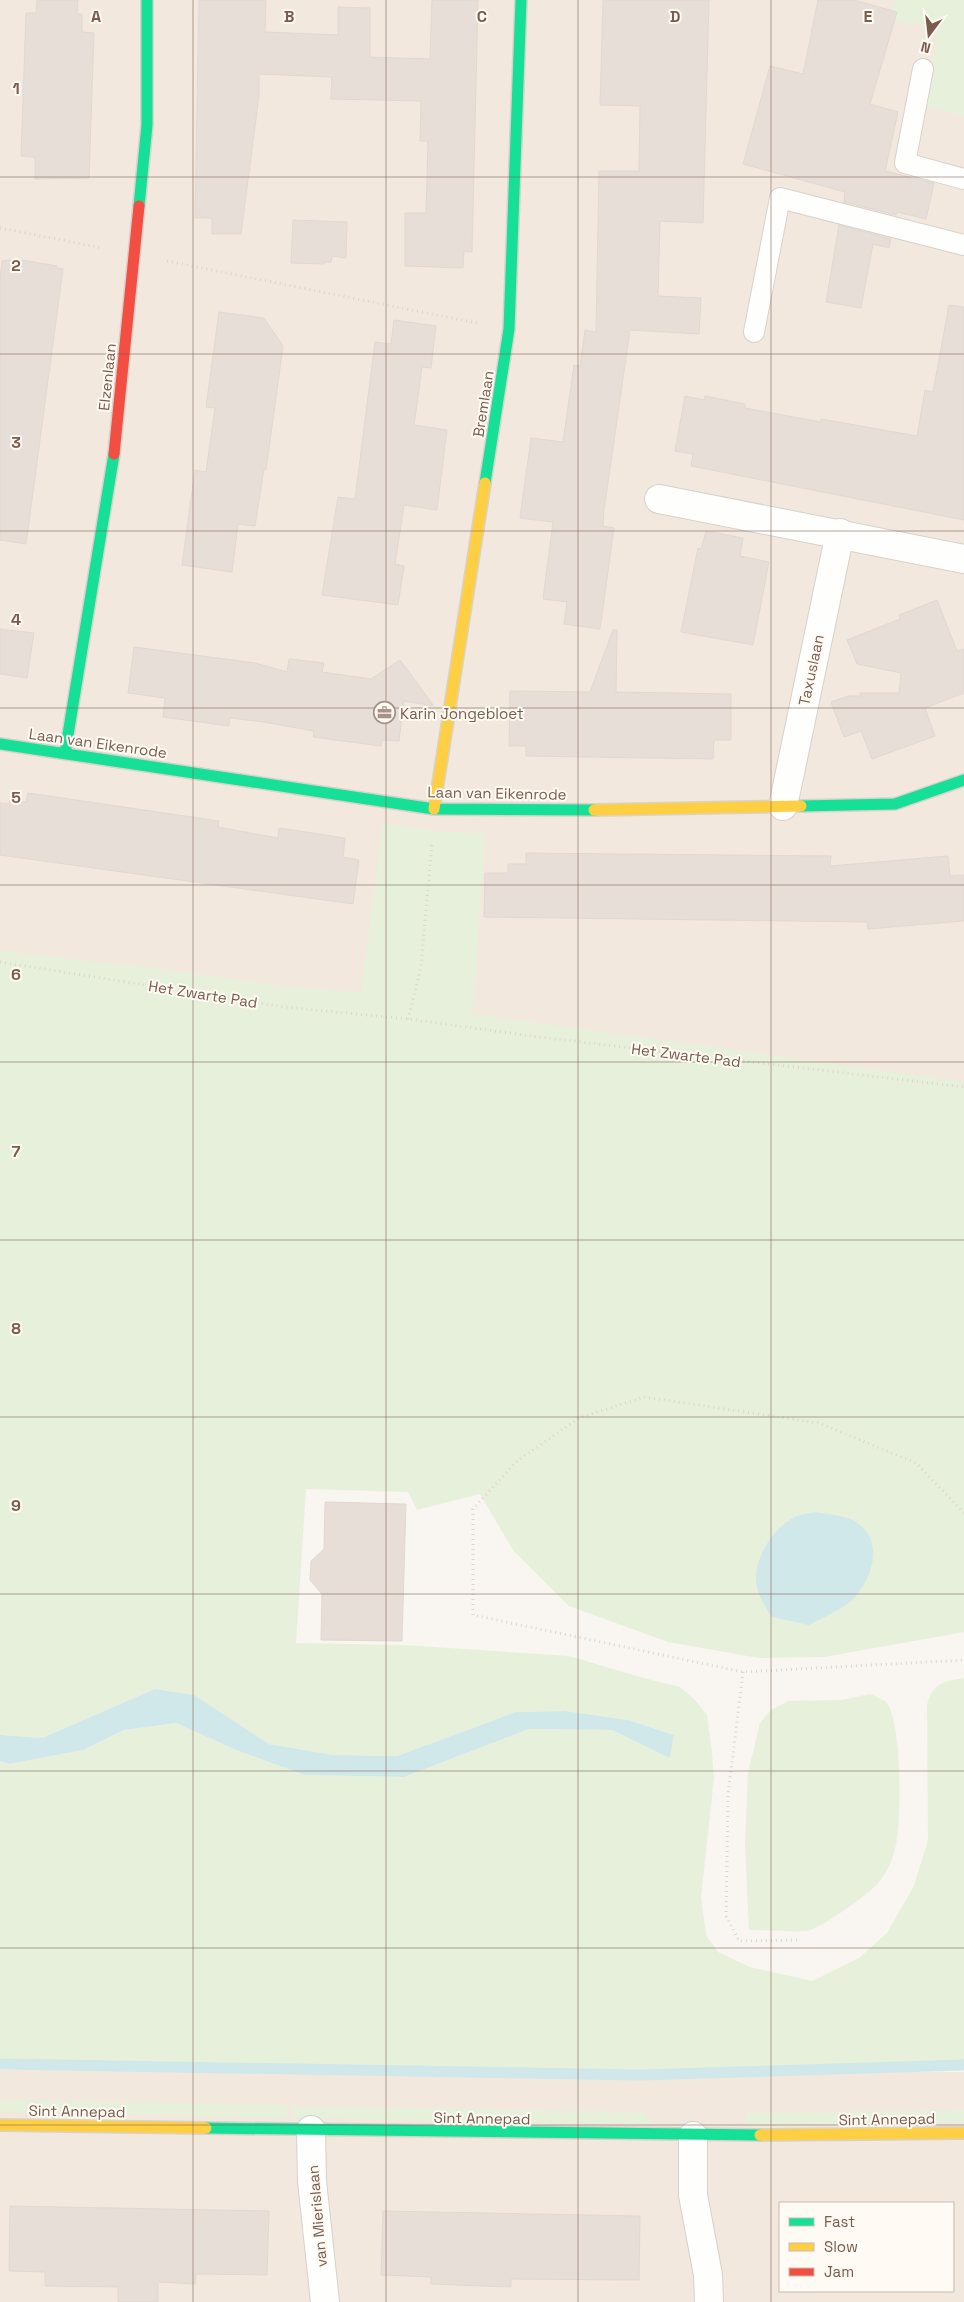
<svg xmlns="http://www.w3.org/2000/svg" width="964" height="2302" font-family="'Space Grotesk',sans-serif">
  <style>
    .residential { fill: #f2e8de; fill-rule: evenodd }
    .green { fill: #e7f0db }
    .water { fill: #d0e8ea }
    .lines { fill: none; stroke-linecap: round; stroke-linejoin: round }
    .stream { stroke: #d0e8ea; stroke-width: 11 }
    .building { fill: #e6ded7; stroke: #e2d8d2 }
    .lane-casing { stroke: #d7d1cb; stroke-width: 22 }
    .street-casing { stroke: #d7d1cb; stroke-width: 30 }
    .fast-casing { stroke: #d9d2cb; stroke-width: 14 }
    .slow-casing { stroke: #d9d2cb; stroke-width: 14 }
    .jam-casing { stroke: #d9d2cb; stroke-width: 14 }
    .path { stroke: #dcd5d0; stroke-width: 3; stroke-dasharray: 1 4; stroke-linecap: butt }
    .lane { stroke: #fefefd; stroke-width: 20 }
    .street { stroke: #fefefd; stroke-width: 28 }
    .fast { stroke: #16e098; stroke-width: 11 }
    .slow { stroke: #ffcf43; stroke-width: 11 }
    .jam { stroke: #f24e42; stroke-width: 11 }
    .grid { fill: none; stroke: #7a5c4d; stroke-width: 1; stroke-opacity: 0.55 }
    .labels { text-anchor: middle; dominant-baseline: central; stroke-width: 4; stroke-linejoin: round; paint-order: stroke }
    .street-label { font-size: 15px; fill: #7a5c4d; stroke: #fffaf3 }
    .poi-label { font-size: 15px; fill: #7a5c4d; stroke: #fffaf3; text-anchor: start }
    .grid-label { font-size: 16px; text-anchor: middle; font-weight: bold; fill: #7a5c4d; stroke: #fffaf3; stroke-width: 4; stroke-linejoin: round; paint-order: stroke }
  </style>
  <rect width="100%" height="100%" fill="#f9f5f0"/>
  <g class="residential">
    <polygon points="0,0 964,0 964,1114 0,955"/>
    <path d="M 0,2070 L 964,2072 L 964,2302 L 0,2302 ZM 780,2203 L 953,2203 L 953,2291 L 780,2291 Z"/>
  </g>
  <g class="green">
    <polygon points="896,0 964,0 964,116 925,106 938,29 891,19"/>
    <path d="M 383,823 L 439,832 L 485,833 L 473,1014 L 964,1082 L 964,1632 L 824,1657 L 759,1658 L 668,1642 L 569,1606 L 513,1550 L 480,1494 L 417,1510 L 408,1492 L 306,1489 L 296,1643 L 404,1645 L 569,1656 L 647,1679 L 680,1687 L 694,1699 L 707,1715 L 712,1752 L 714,1778 L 701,1897 L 706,1935 L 718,1952 L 750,1967 L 812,1981 L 859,1958 L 887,1933 L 914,1886 L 928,1840 L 927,1705 C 933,1682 943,1682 964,1678 L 964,2069 L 373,2072 L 0,2064 L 0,1761 L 9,1764 L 83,1750 L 124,1730 L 176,1723 L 236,1750 L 305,1775 L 404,1777 L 529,1729 L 612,1730 L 670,1757 L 674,1735 L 628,1720 L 565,1711 L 516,1712 L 397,1756 L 333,1755 L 269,1744 L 194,1695 L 155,1689 L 42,1738 L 0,1735 L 0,950 L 59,958 L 146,967 L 282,986 L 361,993 Z"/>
    <path d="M 870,1694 C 876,1697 883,1699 887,1703 C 902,1725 901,1811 897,1838 C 895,1854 889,1870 878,1883 C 869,1894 822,1927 810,1930 C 798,1933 764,1930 749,1930 L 745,1844 L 748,1773 L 760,1723 L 771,1710 L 788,1701 L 842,1700 Z"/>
    <polygon points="0,2100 287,2105 287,2118 0,2112"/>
    <polygon points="292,2106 644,2112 652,2124 292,2118"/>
    <polygon points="964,2110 964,2123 745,2125 746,2113"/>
  </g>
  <g class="water">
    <path d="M 815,1512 C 826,1514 842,1515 853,1520 C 884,1538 875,1573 855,1597 C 845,1609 823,1617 809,1625 L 772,1617 C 765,1606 758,1596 756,1582 C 754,1559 773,1528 793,1518 C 799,1514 808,1514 815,1512 Z"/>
    <polygon points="155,1689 194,1695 269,1744 333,1755 397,1756 516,1712 565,1711 628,1720 674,1735 670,1758 612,1730 529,1729 404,1777 305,1775 236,1750 176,1723 124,1730 83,1750 9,1764 0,1761 0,1735 42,1738"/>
  </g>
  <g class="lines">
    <polyline class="stream" points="0,2064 641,2075 964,2065"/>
  </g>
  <g class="building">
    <polygon points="37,0 78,0 77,14 82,14 82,32 94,33 89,178 35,179 35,157 21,156 26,13 36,13"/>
    <polygon points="199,0 266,0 265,32 338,35 338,7 370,8 370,57 430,59 432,0 478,0 472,252 464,251 463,268 405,266 405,213 426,213 428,141 420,141 421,101 331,99 332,77 259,74 259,96 241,234 212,234 212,218 195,218"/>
    <polygon points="603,0 709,0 703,223 660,221 658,296 701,298 699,334 630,330 604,510 603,526 614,528 600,629 564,624 567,602 543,599 553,522 520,518 531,438 563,442 574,365 580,366 585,330 596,332 599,171 639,171 640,106 600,105"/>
    <polygon points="818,0 854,0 897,12 870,104 898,112 885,171 934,183 926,219 897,212 896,215 844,202 845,192 743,164 770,66 803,74"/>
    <polygon points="293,220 347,222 346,258 332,256 331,262 324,262 324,264 291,263"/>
    <polygon points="839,225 891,239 889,248 873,244 861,308 826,302"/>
    <polygon points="16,259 57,266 57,268 63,269 26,544 0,540 0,279 2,261"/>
    <polygon points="949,305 964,307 964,520 691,466 693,454 675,451 685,396 704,400 705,396 745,404 745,408 821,422 821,419 917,436 925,390 933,392"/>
    <polygon points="219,312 264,318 283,346 266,470 264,469 255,526 238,524 232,572 182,565 195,470 206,472 215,408 206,407"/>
    <polygon points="394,320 436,326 431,368 422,367 414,425 447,430 437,510 404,505 395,564 404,566 398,605 322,595 338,497 355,499 375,342 391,344"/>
    <polygon points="706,531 743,538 740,556 769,562 753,645 681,632 698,548 701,549"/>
    <polygon points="937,600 957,651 964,649 964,693 925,708 935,736 872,759 861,731 844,737 831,702 848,696 860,696 860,693 899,693 901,673 857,664 847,640 900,619 899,615"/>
    <polygon points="0,629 34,633 27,678 0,674"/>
    <polygon points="613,630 617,630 616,692 731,694 731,740 714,740 713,759 526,756 526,746 509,746 510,691 590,692"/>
    <polygon points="134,647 255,663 287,672 289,659 324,663 322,672 371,679 400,660 434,706 404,701 399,741 382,740 381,746 313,737 314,731 263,722 230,718 229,726 163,717 165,698 128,693"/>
    <polygon points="28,793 219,821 218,827 278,838 279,828 345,838 343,857 359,860 353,904 0,855 0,803 9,804 10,800 26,802"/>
    <polygon points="526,853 831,856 830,866 948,856 950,876 964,875 964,921 868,929 867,922 484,917 485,873 508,873 508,864 526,864"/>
    <polygon points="325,1502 406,1504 402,1641 321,1640 322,1594 310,1580 311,1561 324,1549"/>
    <polygon points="10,2206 269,2211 267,2275 196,2274 195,2284 158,2282 158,2302 118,2302 118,2287 45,2286 45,2272 9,2271"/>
    <polygon points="383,2211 640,2216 639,2280 511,2279 511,2287 431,2284 431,2277 381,2275"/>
  </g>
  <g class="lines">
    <defs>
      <g id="lane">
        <polyline points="923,69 905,163 964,179"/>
        <polyline points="754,332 780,198 964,245"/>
      </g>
      <g id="street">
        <polyline points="659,499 964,559"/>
        <polyline points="783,806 840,533"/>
        <polyline points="311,2130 312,2181 325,2302"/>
        <polyline points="693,2136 693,2195 708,2275 709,2302"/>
      </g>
      <g id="fast">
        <polyline points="139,206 147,125 147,0"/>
        <polyline points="485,483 509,329 521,0"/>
        <polyline points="0,744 434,809 594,810"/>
        <polyline points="65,753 114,454"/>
        <polyline points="801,806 895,804 964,780"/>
        <polyline points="206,2128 760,2135"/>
      </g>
      <g id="slow">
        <polyline points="434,809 485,483"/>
        <polyline points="594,810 801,806"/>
        <polyline points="0,2125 206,2128"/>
        <polyline points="760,2135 964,2133"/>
      </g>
      <polyline id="jam" points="114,454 139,206"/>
    </defs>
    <use href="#lane" class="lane-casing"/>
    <use href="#street" class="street-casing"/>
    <use href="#fast" class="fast-casing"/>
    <use href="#slow" class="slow-casing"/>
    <use href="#jam" class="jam-casing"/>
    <g class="path">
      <polyline points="0,228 102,248"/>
      <polyline points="167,261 477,323"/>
      <polyline points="0,962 284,1007 408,1019 531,1036 964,1087"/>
      <polyline points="408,1019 421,967 432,842"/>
      <polyline points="964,1513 916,1463 819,1423 644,1397 579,1418 516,1462 473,1509 473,1615 743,1672 964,1660"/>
      <polyline points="743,1672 728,1795 726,1916 739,1941 798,1940"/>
    </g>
    <use href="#lane" class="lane"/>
    <use href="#street" class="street"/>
    <use href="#fast" class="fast"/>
    <use href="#slow" class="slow"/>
    <use href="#jam" class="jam"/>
  </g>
  <path class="grid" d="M 193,0 L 193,2302M 386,0 L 386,2302M 578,0 L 578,2302M 771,0 L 771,2302M 0,177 L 964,177M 0,354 L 964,354M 0,531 L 964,531M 0,708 L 964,708M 0,885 L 964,885M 0,1062 L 964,1062M 0,1240 L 964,1240M 0,1417 L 964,1417M 0,1594 L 964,1594M 0,1771 L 964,1771M 0,1948 L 964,1948M 0,2125 L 964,2125"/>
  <defs>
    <symbol id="office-ring" viewBox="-11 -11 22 22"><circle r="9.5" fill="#fffaf3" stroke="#a69286" stroke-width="1.5"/><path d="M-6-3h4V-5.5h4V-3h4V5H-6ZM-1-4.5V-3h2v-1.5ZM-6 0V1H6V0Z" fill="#a69286"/></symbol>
  </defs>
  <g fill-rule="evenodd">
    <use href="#office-ring" x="372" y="700" width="25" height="25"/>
  </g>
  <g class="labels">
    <g class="street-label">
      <text transform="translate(107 377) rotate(-84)">Elzenlaan</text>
      <text transform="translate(483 404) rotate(-81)">Bremlaan</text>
      <text transform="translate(811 670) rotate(-78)">Taxuslaan</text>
      <text transform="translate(98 743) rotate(8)">Laan van Eikenrode</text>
      <text transform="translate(497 793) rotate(1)">Laan van Eikenrode</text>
      <text transform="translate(203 994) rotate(9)">Het Zwarte Pad</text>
      <text transform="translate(686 1055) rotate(7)">Het Zwarte Pad</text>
      <text transform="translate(77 2111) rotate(1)">Sint Annepad</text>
      <text transform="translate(482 2118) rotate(1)">Sint Annepad</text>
      <text transform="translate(887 2119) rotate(-1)">Sint Annepad</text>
      <text transform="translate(317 2216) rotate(-95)">van Mierislaan</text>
    </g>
    <g class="poi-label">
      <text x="400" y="713">Karin Jongebloet</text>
    </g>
  </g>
  <g class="grid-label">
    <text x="96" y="22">A</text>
    <text x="289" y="22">B</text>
    <text x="482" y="22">C</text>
    <text x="675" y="22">D</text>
    <text x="868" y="22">E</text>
    <text x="16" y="94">1</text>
    <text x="16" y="271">2</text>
    <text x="16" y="448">3</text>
    <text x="16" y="625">4</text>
    <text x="16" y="803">5</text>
    <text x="16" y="980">6</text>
    <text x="16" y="1157">7</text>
    <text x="16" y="1334">8</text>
    <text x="16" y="1511">9</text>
  </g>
  <rect x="779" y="2202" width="175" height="90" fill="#fffaf3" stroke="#cabbb1"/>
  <rect x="789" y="2218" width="25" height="8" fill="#16e098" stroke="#cabbb1"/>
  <text x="824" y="2227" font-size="15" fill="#7a5c4d">Fast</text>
  <rect x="789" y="2243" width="25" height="8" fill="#ffcf43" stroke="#cabbb1"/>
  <text x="824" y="2252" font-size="15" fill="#7a5c4d">Slow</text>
  <rect x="789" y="2268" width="25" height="8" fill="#f24e42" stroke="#cabbb1"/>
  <text x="824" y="2277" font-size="15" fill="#7a5c4d">Jam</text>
  <g transform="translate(929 35) rotate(195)" stroke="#fffaf3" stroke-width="4" paint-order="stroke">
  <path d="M0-4L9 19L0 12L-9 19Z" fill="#7a5c4d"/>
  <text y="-8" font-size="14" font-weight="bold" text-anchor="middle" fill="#7a5c4d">N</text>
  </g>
</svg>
